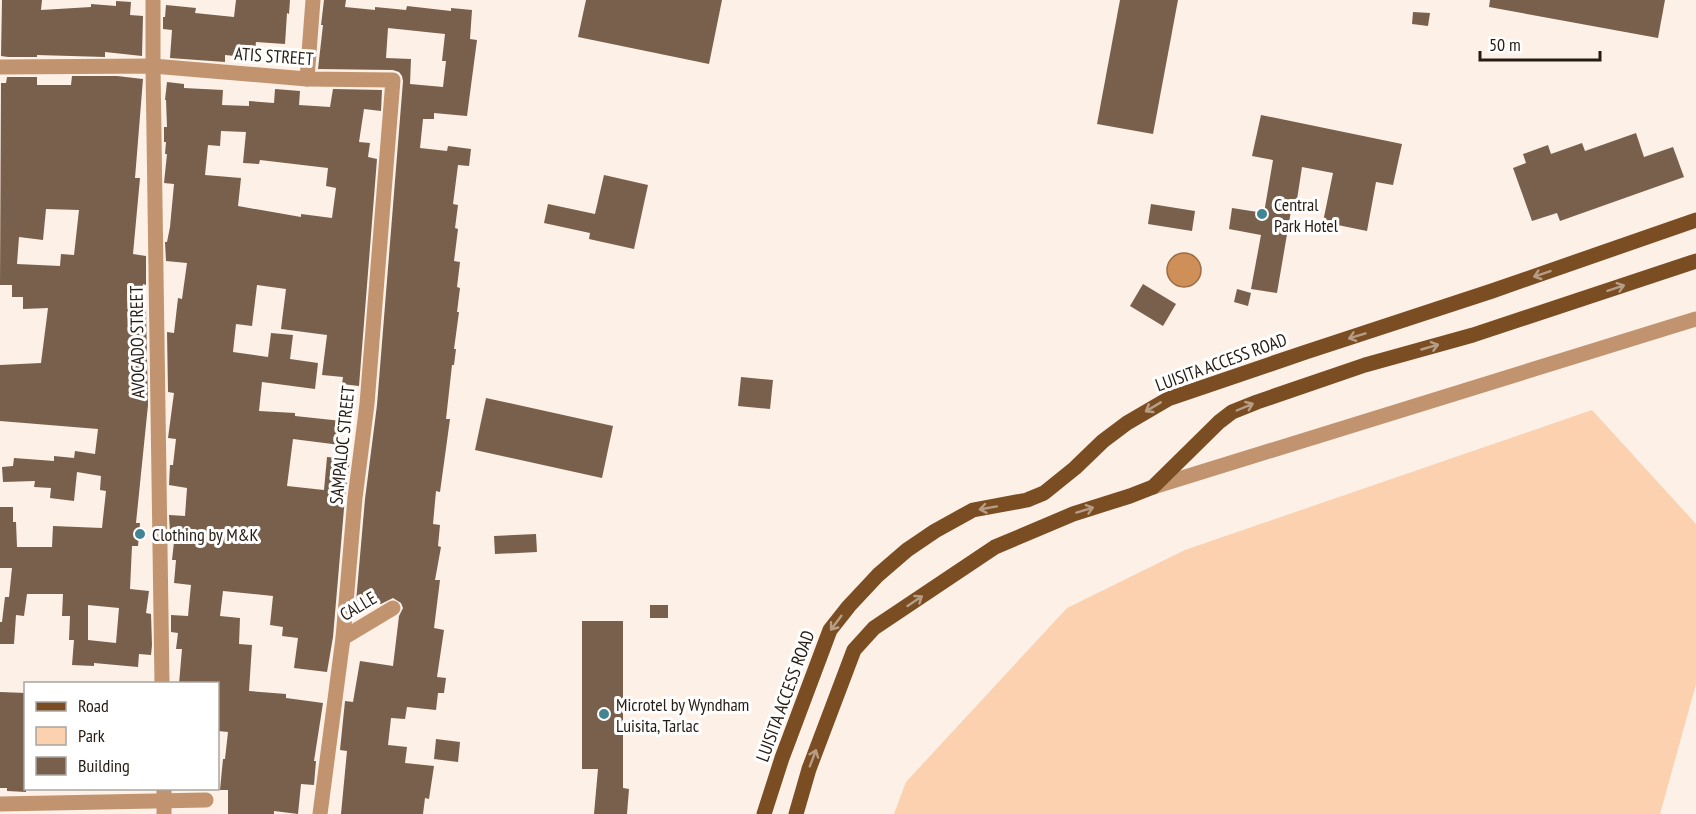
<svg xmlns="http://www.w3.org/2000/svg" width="1696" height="814" font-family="'PT Sans Narrow',sans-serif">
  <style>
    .green { fill: #fbd1af }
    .water { fill: #ce8f58; stroke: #9c6c43; stroke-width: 1.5 }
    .building { fill: #78604c; fill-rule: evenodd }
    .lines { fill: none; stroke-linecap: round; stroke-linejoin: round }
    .minor { stroke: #c1946f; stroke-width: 15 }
    .major { stroke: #7b4d23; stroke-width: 15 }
    .oneway { stroke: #b69d86 }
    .poi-dot { fill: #408591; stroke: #fff; stroke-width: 2 }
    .labels { text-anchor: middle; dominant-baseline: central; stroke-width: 6; stroke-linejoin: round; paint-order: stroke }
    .street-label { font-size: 18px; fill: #261c13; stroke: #fff }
    .poi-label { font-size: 18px; fill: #261c13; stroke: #fff; text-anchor: start }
  </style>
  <rect width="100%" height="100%" fill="#fcf0e7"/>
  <polygon class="green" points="1592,410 1696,524 1696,684 1660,814 894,814 906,782 1067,608 1185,550"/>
  <circle class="water" cx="1184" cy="270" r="17"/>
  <g class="building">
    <polygon points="2,0 42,0 41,10 91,7 91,4 116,6 116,1 131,2 130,15 143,16 142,56 105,52 105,57 37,55 37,57 8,57 1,56"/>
    <polygon points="236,0 290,0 289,14 287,13 285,44 256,42 254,58 225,55 225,62 170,58 172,30 163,29 163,17 165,17 166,5 196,8 195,13 234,17"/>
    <path d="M 324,0 L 346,0 L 345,7 L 375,10 L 375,7 L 406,10 L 407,6 L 451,11 L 451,8 L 472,10 L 470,39 L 477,40 L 467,116 L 434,113 L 434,119 L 423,119 L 420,148 L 447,151 L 448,146 L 471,149 L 469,166 L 458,165 L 453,204 L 458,205 L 455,228 L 458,229 L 454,261 L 460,262 L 457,287 L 460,288 L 457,312 L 459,312 L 454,349 L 456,349 L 454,365 L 452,365 L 446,419 L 450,419 L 440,492 L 436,491 L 433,524 L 440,525 L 438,546 L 441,547 L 435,580 L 440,580 L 434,628 L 444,630 L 437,677 L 446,678 L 444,693 L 438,693 L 436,710 L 407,707 L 405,719 L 391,718 L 388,745 L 407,747 L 405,763 L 434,766 L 429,799 L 425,798 L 423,814 L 341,814 L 347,751 L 340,750 L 345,701 L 353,702 L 360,661 L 393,666 L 399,616 L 403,608 L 401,603 L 393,598 L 381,604 L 356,602 L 365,499 L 377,405 L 403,81 L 402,76 L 399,72 L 393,70 L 318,69 L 323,25 L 321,25 ZM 388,28 L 445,34 L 442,61 L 446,61 L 443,87 L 410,84 L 411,59 L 386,58 Z"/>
    <polygon points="586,0 722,0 709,64 578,37"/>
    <polygon points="1120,0 1178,0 1153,134 1097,124"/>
    <polygon points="1490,0 1665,0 1658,38 1489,7"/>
    <polygon points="1413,12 1430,13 1428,26 1412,24"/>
    <path d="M 72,76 L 117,76 L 143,79 L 135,178 L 140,178 L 133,254 L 146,256 L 146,285 L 143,284 L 142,309 L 146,310 L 148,405 L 136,523 L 140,523 L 138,546 L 132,546 L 130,589 L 149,591 L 146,613 L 151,614 L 152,645 L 151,655 L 139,654 L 138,667 L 94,663 L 94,666 L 72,665 L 74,640 L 69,640 L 70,616 L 62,616 L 63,594 L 27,594 L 24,616 L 16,615 L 14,644 L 0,644 L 0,622 L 2,622 L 5,597 L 9,597 L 12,568 L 0,568 L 0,507 L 13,507 L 13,522 L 16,522 L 17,547 L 52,547 L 53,526 L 102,528 L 106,491 L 100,490 L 101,476 L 77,472 L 74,501 L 50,498 L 51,488 L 34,487 L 35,481 L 3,482 L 2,467 L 13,466 L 14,458 L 54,461 L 54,456 L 74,458 L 75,451 L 95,454 L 98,429 L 0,421 L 0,365 L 41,363 L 48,308 L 23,309 L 23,297 L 12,297 L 12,285 L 0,285 L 1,83 L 6,83 L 7,77 L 37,77 L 37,85 L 71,85 ZM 46,209 L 79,210 L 74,255 L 61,254 L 60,266 L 17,264 L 19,237 L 43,240 ZM 88,605 L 119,608 L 116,643 L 88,640 Z"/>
    <path d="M 167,82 L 184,84 L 184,88 L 223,90 L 222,105 L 249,106 L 249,101 L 274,103 L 275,89 L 300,91 L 299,105 L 330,107 L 333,89 L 382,90 L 381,111 L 364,109 L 359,142 L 370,143 L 368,157 L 377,159 L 359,386 L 342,384 L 343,377 L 322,375 L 327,335 L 281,329 L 286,289 L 257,285 L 252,326 L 236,324 L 233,352 L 268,357 L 271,333 L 293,335 L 290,359 L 318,363 L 315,389 L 262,382 L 259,411 L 295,413 L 295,416 L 342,421 L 340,445 L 293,439 L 287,486 L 324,490 L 327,457 L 350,459 L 345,497 L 333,637 L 327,672 L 294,668 L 298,638 L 282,636 L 283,627 L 270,625 L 273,596 L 223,591 L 220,616 L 240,618 L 239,644 L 252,645 L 249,691 L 286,694 L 286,698 L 323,703 L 314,761 L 316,761 L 314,785 L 301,784 L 298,814 L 274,811 L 274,814 L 228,814 L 228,790 L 220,790 L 223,759 L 225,759 L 228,732 L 218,731 L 218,684 L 179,684 L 182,649 L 176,649 L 178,633 L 171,632 L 171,615 L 188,616 L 191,585 L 174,583 L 176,560 L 172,560 L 175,533 L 170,532 L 169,515 L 185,516 L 187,488 L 169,485 L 170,465 L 173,465 L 176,439 L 168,438 L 174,393 L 168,392 L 167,332 L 174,333 L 178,298 L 182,299 L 187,263 L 166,261 L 165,242 L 167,242 L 170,227 L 174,184 L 164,183 L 167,154 L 165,154 L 166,142 L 164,142 L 164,127 L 167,127 L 166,100 L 165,100 ZM 221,131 L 246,132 L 243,163 L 259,164 L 260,160 L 328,168 L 326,186 L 336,188 L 332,218 L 301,214 L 301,217 L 238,206 L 241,178 L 205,175 L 208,145 L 220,146 Z"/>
    <polygon points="1261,115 1402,144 1393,185 1376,182 1367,231 1323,222 1333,173 1302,167 1296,206 1292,205 1277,293 1251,289 1261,235 1229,229 1232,208 1264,213 1273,160 1252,156"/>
    <polygon points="1636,133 1644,157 1673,147 1684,177 1560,221 1557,213 1532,221 1513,168 1526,163 1523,154 1548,145 1551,154 1582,143 1585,151"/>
    <polygon points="604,175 648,185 634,249 589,239 590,233 544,223 548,204 595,214"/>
    <polygon points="1151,204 1195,211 1192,231 1148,224"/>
    <polygon points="1143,284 1176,304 1163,326 1130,306"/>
    <polygon points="1237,289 1251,293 1248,306 1234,302"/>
    <polygon points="741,377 773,380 770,409 738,406"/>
    <polygon points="486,398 613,426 602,478 475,450"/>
    <polygon points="536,534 537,552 495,554 494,536"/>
    <rect x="650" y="605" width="18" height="13"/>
    <polygon points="582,621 623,621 623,788 629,789 627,814 594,814 598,769 582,769"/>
    <polygon points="0,692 26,693 26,792 7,791 7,788 0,788"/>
    <polygon points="436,739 460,742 458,762 434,759"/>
  </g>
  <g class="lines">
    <g class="minor">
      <polyline points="153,0 153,66 162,684"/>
      <polyline points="0,67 153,66 307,79 393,80 367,404 355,498 343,638 320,814"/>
      <polyline points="307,79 313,0"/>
      <polyline points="1153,487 1696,319"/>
      <polyline points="343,638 393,608"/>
      <polyline points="164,788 164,814"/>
      <polyline points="0,804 206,800"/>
    </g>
    <g class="major">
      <polyline points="764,814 782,758 830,630 849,606 878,575 907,550 935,531 973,510 1027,500 1044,493 1075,468 1103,441 1127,423 1168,399 1306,352 1492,291 1696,220"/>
      <polyline points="796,814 809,769 854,650 874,628 995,547 1073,514 1130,496 1153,487 1219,422 1232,412 1257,402 1365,365 1473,335 1696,261"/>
    </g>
  </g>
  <defs><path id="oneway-shaft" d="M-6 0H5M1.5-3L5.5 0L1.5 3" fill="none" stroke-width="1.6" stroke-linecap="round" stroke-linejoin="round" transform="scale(1.5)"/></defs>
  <g class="oneway">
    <use href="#oneway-shaft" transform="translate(1542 274) rotate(161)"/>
    <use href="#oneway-shaft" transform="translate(1616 288) rotate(-18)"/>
    <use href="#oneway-shaft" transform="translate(1357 336) rotate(163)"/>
    <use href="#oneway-shaft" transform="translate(1430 347) rotate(-16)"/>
    <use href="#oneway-shaft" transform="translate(1153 407) rotate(149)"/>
    <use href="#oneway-shaft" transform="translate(1245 407) rotate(-23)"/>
    <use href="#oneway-shaft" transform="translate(988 508) rotate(170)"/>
    <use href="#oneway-shaft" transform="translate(1085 510) rotate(-17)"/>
    <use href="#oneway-shaft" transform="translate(915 601) rotate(-34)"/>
    <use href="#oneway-shaft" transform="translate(836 623) rotate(127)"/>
    <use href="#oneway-shaft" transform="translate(813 758) rotate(-69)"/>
  </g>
  <g class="poi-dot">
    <circle cx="1262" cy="214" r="6"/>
    <circle cx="140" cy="534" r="6"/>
    <circle cx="604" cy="714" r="6"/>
  </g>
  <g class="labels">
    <g class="street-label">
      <text transform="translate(274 56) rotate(4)">ATIS STREET</text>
      <text transform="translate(137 342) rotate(-91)">AVOCADO STREET</text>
      <text transform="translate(1221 362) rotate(-20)">LUISITA ACCESS ROAD</text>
      <text transform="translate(342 445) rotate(-84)">SAMPALOC STREET</text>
      <text transform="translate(358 606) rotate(-31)">CALLE</text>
      <text transform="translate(785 696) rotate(-70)">LUISITA ACCESS ROAD</text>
    </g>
    <g class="poi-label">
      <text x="1274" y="204">Central<tspan x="1274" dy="21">Park Hotel</tspan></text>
      <text x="152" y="534">Clothing by M&amp;K</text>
      <text x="616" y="704">Microtel by Wyndham<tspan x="616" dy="21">Luisita, Tarlac</tspan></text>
    </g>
  </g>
  <rect x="24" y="682" width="195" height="108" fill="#ffffff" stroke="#a8a4a1" stroke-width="1.5"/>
  <rect x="36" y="702" width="30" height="9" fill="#7b4d23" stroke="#a8a4a1" stroke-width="1.5"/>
  <text x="78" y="712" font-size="18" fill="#261c13">Road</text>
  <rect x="36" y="727" width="30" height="18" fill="#fbd1af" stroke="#a8a4a1" stroke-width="1.5"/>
  <text x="78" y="742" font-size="18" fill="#261c13">Park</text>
  <rect x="36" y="757" width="30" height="18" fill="#78604c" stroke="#a8a4a1" stroke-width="1.5"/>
  <text x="78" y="772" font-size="18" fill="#261c13">Building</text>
  <path d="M1480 51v9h120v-9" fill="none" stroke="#261c13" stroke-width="3"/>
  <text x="1489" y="51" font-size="18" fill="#261c13" stroke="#ffffff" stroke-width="4.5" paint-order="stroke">50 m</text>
</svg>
